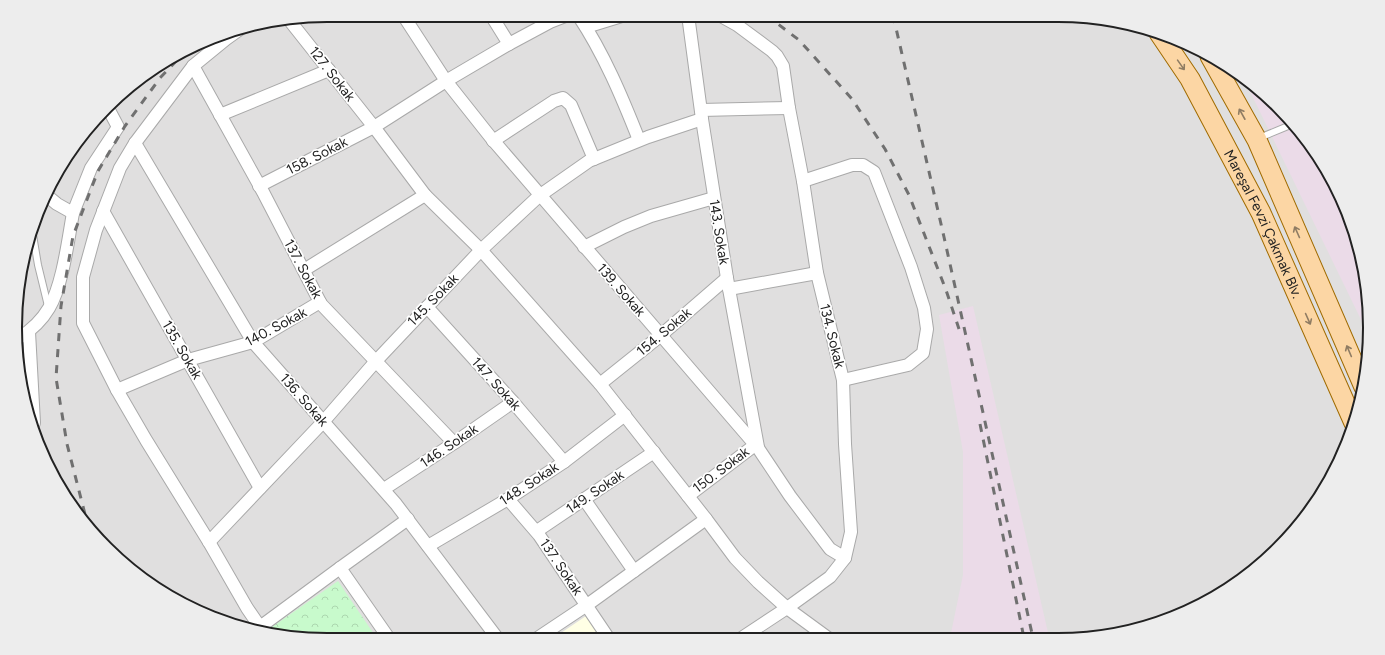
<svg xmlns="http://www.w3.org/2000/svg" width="1385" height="655" font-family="Figtree,sans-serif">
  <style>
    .residential { fill: #e0dfdf }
    .industrial { fill: #ebdbe8 }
    .education { fill: #ffffe5 }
    .park { fill: url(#park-crowns) }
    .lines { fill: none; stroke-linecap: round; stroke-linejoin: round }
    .service-casing { stroke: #a9a9a9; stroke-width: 8 }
    .minor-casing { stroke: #a9a9a9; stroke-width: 14 }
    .primary-casing { stroke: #a06b00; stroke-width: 21 }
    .service { stroke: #fff; stroke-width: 6 }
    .minor { stroke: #fff; stroke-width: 12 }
    .primary { stroke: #fcd6a4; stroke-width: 19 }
    .rail { stroke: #707070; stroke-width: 3; stroke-dasharray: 8 8; stroke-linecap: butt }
    .oneway { stroke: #8f7c63 }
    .labels { text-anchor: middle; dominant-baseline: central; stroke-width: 3.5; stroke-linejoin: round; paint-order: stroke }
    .street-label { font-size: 14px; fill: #222; stroke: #fff }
    .rim { fill: none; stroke: #222; stroke-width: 2 }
  </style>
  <defs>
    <pattern id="park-crowns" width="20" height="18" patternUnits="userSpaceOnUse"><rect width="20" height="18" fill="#c8facc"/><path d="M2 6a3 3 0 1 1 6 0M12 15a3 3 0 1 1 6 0" fill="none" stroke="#acd6af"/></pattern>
  </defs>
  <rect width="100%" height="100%" fill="#f2efe9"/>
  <polygon class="residential" points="328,15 1058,15 1119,21 1177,39 1231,68 1279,107 1317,154 1346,208 1364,267 1370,328 1364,389 1346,447 1306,518 1248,575 1177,616 1099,637 327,640 266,634 208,616 121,562 79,518 47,466 18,368 21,266 39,208 68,154 137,80 227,32"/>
  <g class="industrial">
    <polygon points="1243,77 1279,107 1317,154 1346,208 1364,267 1370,328 1369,336"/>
    <polygon points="973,306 1049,637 950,638 963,575 963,452 939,315"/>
  </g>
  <polygon class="education" points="586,616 602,639 552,639"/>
  <polygon class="park" points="338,581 378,640 327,640 273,635 269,629"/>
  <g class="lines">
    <defs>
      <g id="service">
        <polyline points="1223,77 1233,70"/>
        <polyline points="1259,138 1293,124"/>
        <polyline points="32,229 38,265 48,306"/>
      </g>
      <g id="minor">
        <polyline points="403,15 446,81 492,139 758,448 790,496 830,549 845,558"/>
        <polyline points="491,15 509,44 550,22 568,15"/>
        <path d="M 578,15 C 604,54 622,97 639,140"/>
        <polyline points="688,15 702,119 727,278 758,447"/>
        <polyline points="719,15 737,25 772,51 777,56 783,66 789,108 803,181 817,273 843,380 845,444 851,532 845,558 830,577 787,608 740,639"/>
        <polyline points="290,21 374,127 425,195 481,250 600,384 706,519 735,558 758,582 787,608 828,638"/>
        <polyline points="586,27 625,15"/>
        <polyline points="240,29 226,39 193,66 135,143 120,168 96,230 83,277 83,323 117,390 146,440 209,542 247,608 260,627 340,568 408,519"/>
        <polyline points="193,66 263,192 321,304 454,443"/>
        <polyline points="701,110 789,108"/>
        <polyline points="220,115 329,70"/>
        <polyline points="493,141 554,101 563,98 571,105 594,159"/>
        <polyline points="135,143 253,342 396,504 498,639"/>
        <polyline points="803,181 852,165 863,165 874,172 911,267 924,308 927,329 923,353 908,365 843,380"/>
        <polyline points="259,186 374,127 446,81 509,44"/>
        <polyline points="46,195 57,204 73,213 91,168 118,127 109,110"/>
        <polyline points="103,211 260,488"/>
        <polyline points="584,247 624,227 651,216 714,198"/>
        <polyline points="304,270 425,195"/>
        <polyline points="729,289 817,273"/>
        <polyline points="427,307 513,402 564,462"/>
        <polyline points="29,332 34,423"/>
        <path d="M 19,338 C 30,331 42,320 49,308 C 63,284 68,240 73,213"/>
        <polyline points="600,384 660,336 727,278"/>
        <polyline points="117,390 188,360 253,342 320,302"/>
        <polyline points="384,489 454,443 513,402"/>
        <polyline points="688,496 755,445"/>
        <polyline points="508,499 539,535 609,639"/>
        <polyline points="584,499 634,571"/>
        <polyline points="537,531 654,452"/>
        <polyline points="209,542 323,422 376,361 427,307 481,250 539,196 589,161 648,137 702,119"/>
        <polyline points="428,546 508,499 564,462 625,415"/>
        <polyline points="340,568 390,640"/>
        <polyline points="536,639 587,605 706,519"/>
      </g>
      <g id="primary">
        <path id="s1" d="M 1159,33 L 1190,79 L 1261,213 L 1354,423"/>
        <polyline points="1210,56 1257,140 1364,387"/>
      </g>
    </defs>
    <use href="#service" class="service-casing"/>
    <use href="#minor" class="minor-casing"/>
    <use href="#primary" class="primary-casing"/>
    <use href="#service" class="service"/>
    <use href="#minor" class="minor"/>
    <use href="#primary" class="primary"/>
    <g class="rail">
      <polyline points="766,15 799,40 852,99 885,149 909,195 946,290 959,329"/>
      <polyline points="893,15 944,237 1033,638"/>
      <polyline points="980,424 1024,638"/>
      <polyline points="90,529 87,522 67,444 56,378 61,306 73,236 98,171 125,126 160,78 180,57"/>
    </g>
  </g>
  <defs><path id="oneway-shaft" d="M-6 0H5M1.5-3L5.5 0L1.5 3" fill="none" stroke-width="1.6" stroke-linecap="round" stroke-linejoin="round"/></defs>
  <g class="oneway">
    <use href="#oneway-shaft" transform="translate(1181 65) rotate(55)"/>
    <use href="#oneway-shaft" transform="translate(1242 114) rotate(-119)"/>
    <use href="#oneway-shaft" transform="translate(1297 232) rotate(-114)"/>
    <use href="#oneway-shaft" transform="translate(1308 319) rotate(66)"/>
    <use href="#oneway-shaft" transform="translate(1349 351) rotate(-113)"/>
  </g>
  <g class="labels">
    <g class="street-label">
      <text transform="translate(332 74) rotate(52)">127. Sokak</text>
      <text transform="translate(317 156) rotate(-27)">158. Sokak</text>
      <text stroke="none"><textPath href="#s1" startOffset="218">Mareşal Fevzi Çakmak Blv.</textPath></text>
      <text transform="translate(719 232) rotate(81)">143. Sokak</text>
      <text transform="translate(303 269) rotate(62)">137. Sokak</text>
      <text transform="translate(621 290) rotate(49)">139. Sokak</text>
      <text transform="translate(433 300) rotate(-46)">145. Sokak</text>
      <text transform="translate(276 327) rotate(-28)">140. Sokak</text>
      <text transform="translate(664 332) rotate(-40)">154. Sokak</text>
      <text transform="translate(832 336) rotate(76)">134. Sokak</text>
      <text transform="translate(182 350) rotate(60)">135. Sokak</text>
      <text transform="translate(496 384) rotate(48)">147. Sokak</text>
      <text transform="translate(304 400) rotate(49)">136. Sokak</text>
      <text transform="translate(449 446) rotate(-34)">146. Sokak</text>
      <text transform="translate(721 470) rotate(-37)">150. Sokak</text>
      <text transform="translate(529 484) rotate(-33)">148. Sokak</text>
      <text transform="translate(595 492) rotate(-34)">149. Sokak</text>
      <text transform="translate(561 567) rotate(56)">137. Sokak</text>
    </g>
  </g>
  <path d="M0 0H1385V655H0ZM327 22H1058A305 305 0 0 1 1363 327V328A305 305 0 0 1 1058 633H327A305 305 0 0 1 22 328V327A305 305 0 0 1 327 22Z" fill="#ededed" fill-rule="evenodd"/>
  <path class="rim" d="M327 22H1058A305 305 0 0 1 1363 327V328A305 305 0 0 1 1058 633H327A305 305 0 0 1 22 328V327A305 305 0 0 1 327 22Z"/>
</svg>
